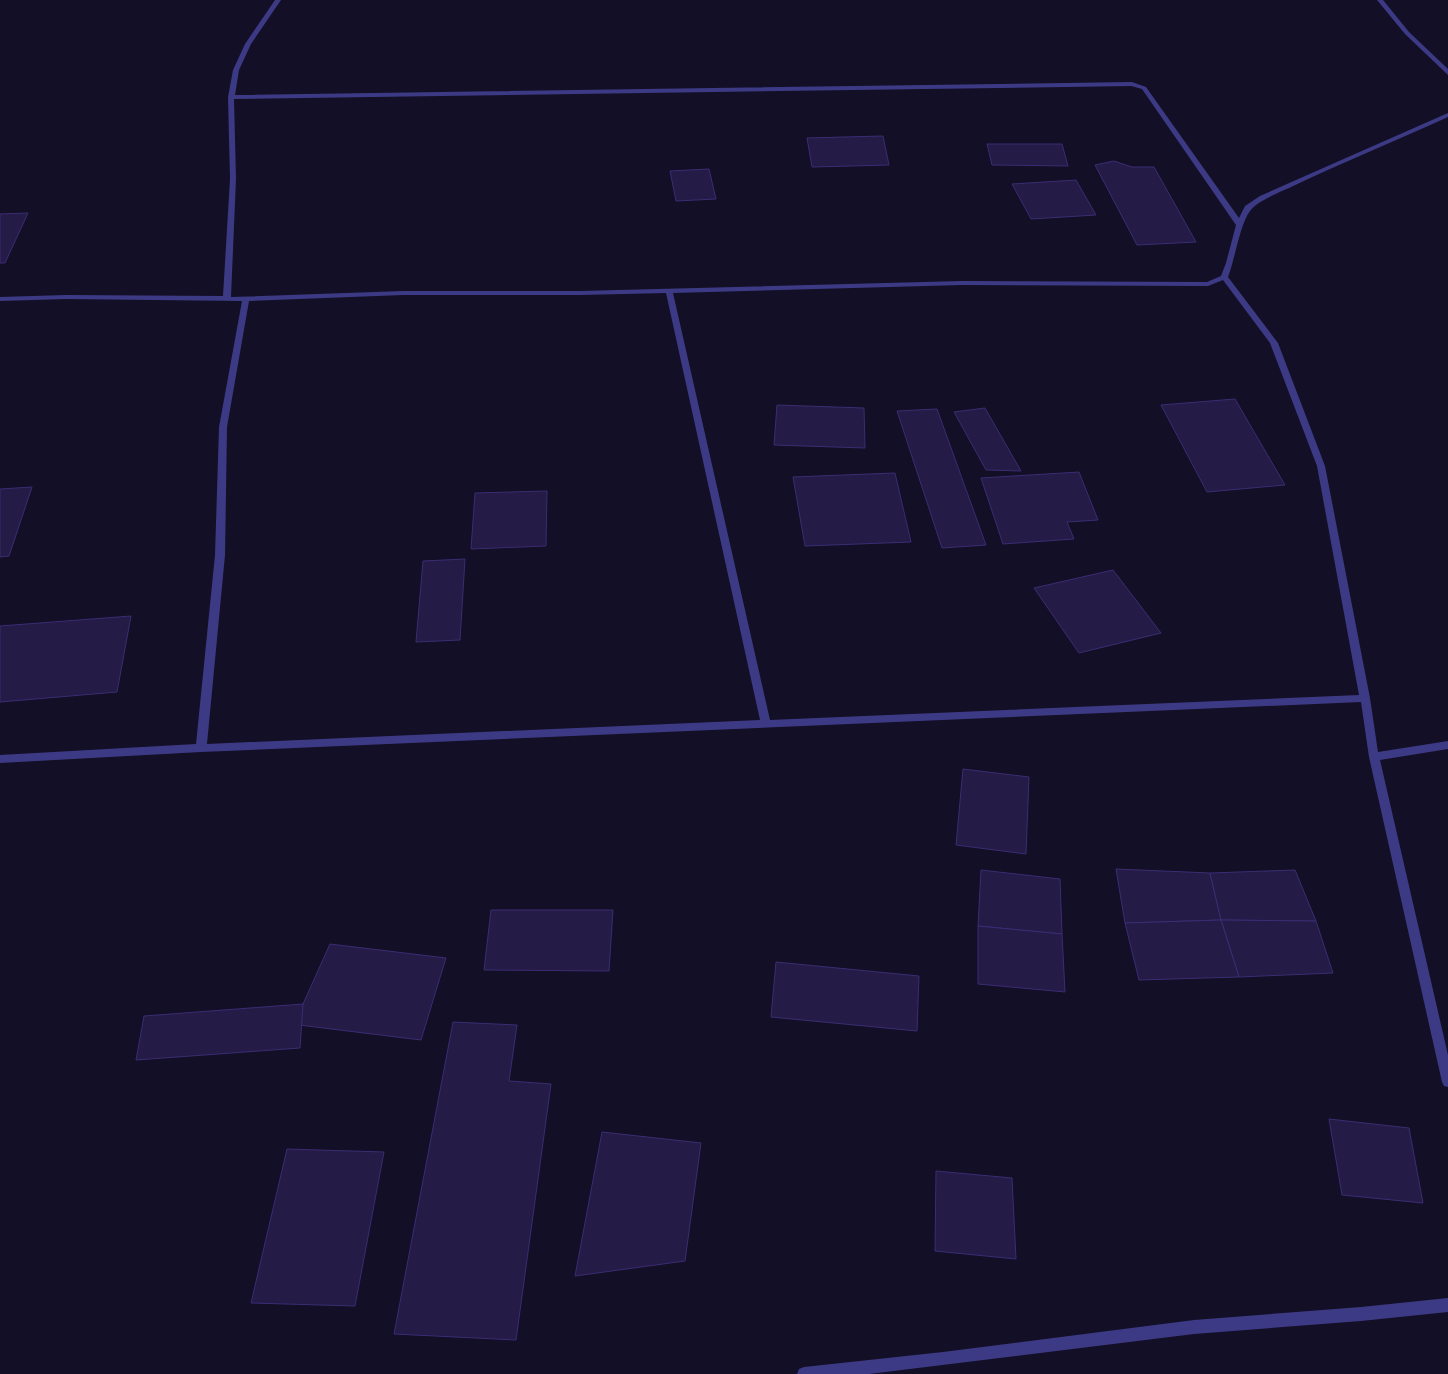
<svg xmlns="http://www.w3.org/2000/svg" width="1448" height="1374" font-family="'Fira Sans Condensed',sans-serif">
  <style>
    .building { fill: #241b47; stroke: #3b2d73 }
    .lines { fill: none; stroke-linecap: round; stroke-linejoin: round }
    .minor { fill: #3d3a85; fill-rule: evenodd }
  </style>
  <rect width="100%" height="100%" fill="#130f26"/>
  <g class="building">
    <polygon points="883,136 889,165 812,167 807,138"/>
    <polygon points="987,144 1062,144 1068,166 992,165"/>
    <polygon points="1114,161 1132,167 1154,167 1196,242 1137,245 1095,165"/>
    <polygon points="709,169 716,199 676,201 670,171"/>
    <polygon points="1076,180 1096,215 1031,219 1012,184"/>
    <polygon points="28,213 5,263 0,263 0,214"/>
    <polygon points="1235,399 1285,485 1207,492 1161,405"/>
    <polygon points="777,405 864,408 865,448 774,445"/>
    <polygon points="985,408 1021,471 986,470 954,412"/>
    <polygon points="937,409 986,545 942,548 897,411"/>
    <polygon points="1079,472 1098,520 1067,522 1074,539 1003,544 981,478"/>
    <polygon points="895,473 911,542 805,546 793,477"/>
    <polygon points="32,487 9,556 0,557 0,489"/>
    <polygon points="547,491 546,546 471,549 475,493"/>
    <polygon points="465,559 460,640 416,642 423,561"/>
    <polygon points="1113,570 1161,633 1079,653 1034,588"/>
    <polygon points="131,616 117,692 0,702 0,626"/>
    <polygon points="963,769 1029,777 1026,854 956,845"/>
    <polygon points="1116,869 1210,873 1221,920 1125,923"/>
    <polygon points="981,870 1060,879 1062,934 978,926"/>
    <polygon points="1295,870 1316,921 1221,920 1210,873"/>
    <polygon points="491,910 613,910 609,971 484,970"/>
    <polygon points="1221,920 1316,921 1333,973 1239,977"/>
    <polygon points="1221,920 1239,977 1139,980 1125,923"/>
    <polygon points="978,926 1062,934 1065,992 978,984"/>
    <polygon points="330,944 446,958 421,1040 299,1025 303,1004"/>
    <polygon points="776,962 919,976 917,1031 771,1017"/>
    <polygon points="303,1004 300,1048 136,1060 144,1016"/>
    <polygon points="453,1022 517,1025 509,1081 551,1084 516,1340 394,1334"/>
    <polygon points="1329,1119 1409,1128 1423,1203 1342,1195"/>
    <polygon points="602,1132 701,1143 685,1261 575,1276"/>
    <polygon points="287,1149 384,1152 355,1306 251,1303"/>
    <polygon points="936,1171 1012,1178 1016,1259 935,1251"/>
  </g>
  <g class="lines">
    <g class="minor">
      <path d="M 275,0 L 281,0 L 251,44 L 239,70 L 235,95 L 1132,82 L 1146,87 L 1239,218 L 1245,206 L 1260,196 L 1296,180 L 1448,113 L 1448,117 C 1395,141 1341,163 1289,188 C 1278,193 1257,201 1250,211 C 1240,224 1235,259 1228,277 L 1278,343 L 1325,466 L 1370,698 L 1378,752 L 1448,741 L 1448,749 L 1380,760 L 1448,1055 L 1448,1087 L 1444,1086 L 1442,1082 L 1369,757 L 1361,702 L 201,752 L 0,763 L 0,755 L 196,744 L 215,555 L 219,427 L 242,301 L 66,299 L 0,301 L 0,297 L 66,295 L 223,296 L 230,179 L 228,97 L 233,70 L 245,44 ZM 1131,86 L 1142,89 L 1236,225 L 1226,263 L 1221,276 L 1207,282 L 962,281 L 580,291 L 403,291 L 231,297 L 236,179 L 234,99 ZM 1223,280 L 1270,343 L 1317,466 L 1359,695 L 770,720 L 673,293 L 962,285 L 1208,286 ZM 666,293 L 760,720 L 207,744 L 225,555 L 227,427 L 249,301 L 403,295 L 580,295 Z"/>
      <polygon points="1377,0 1383,0 1409,32 1448,69 1448,75 1405,34"/>
      <polygon points="1448,1298 1448,1312 1361,1321 1194,1334 869,1374 797,1374 799,1369 804,1367 943,1352 1194,1320 1361,1307"/>
    </g>
  </g>
</svg>
